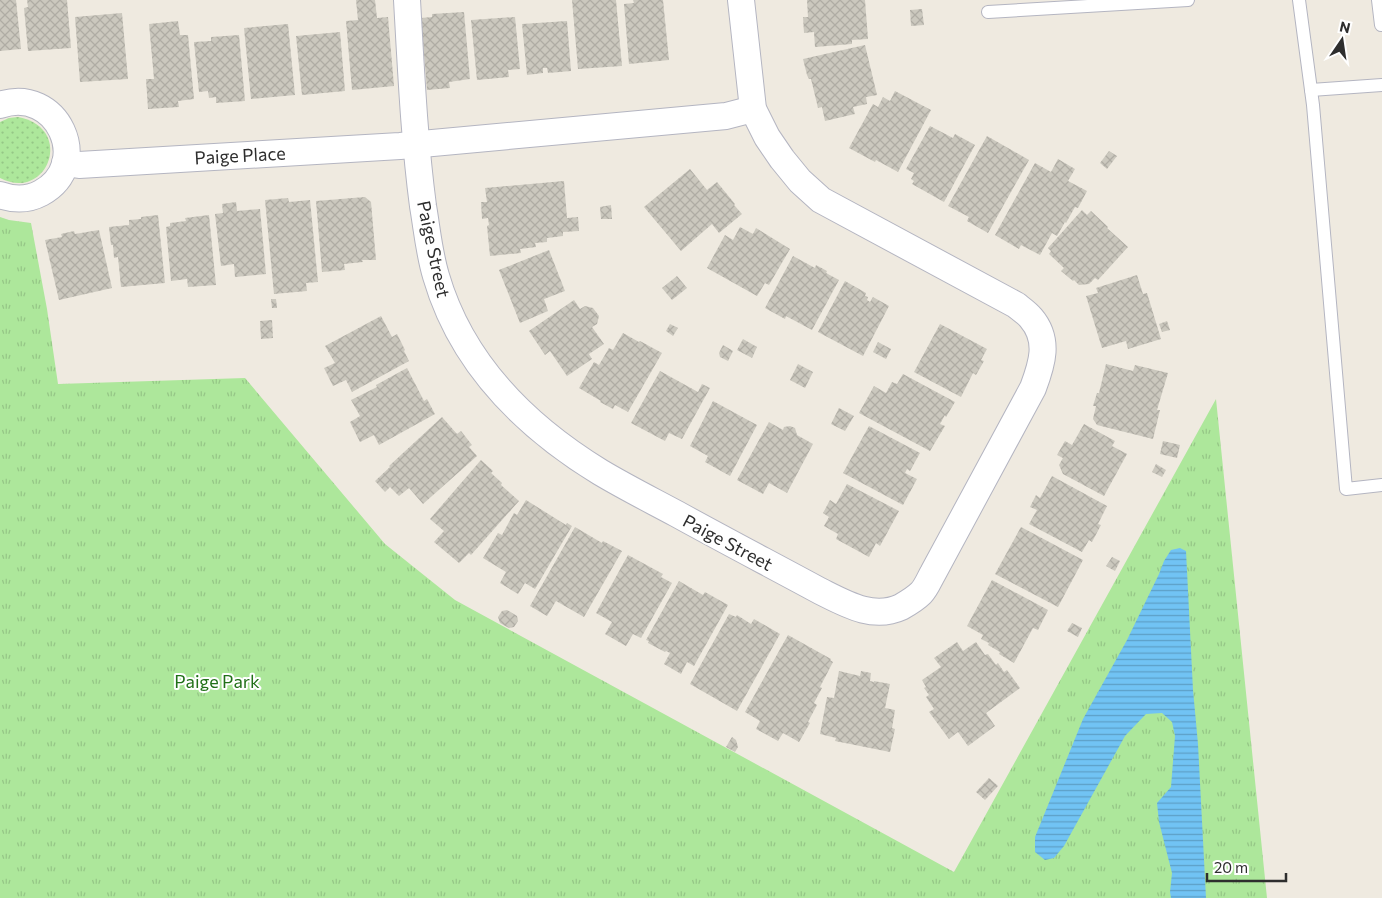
<svg xmlns="http://www.w3.org/2000/svg" width="1382" height="898" font-family="Commissioner,sans-serif">
  <style>
    .grass { fill: url(#grass-dots) }
    .park { fill: url(#park-tufts) }
    .water { fill: url(#water-rules) }
    .building { fill: url(#building-cross-hatch) }
    .lines { fill: none; stroke-linecap: round; stroke-linejoin: round }
    .lane-casing { stroke: #b4b5c1; stroke-width: 14 }
    .street-casing { stroke: #b4b5c1; stroke-width: 28 }
    .lane { stroke: #fff; stroke-width: 12 }
    .street { stroke: #fff; stroke-width: 26 }
    .labels { text-anchor: middle; dominant-baseline: central; stroke-width: 4; stroke-linejoin: round; paint-order: stroke }
    .street-label { font-size: 18px; fill: #2e2e2e; stroke: #fff }
    .park-label { font-size: 18px; fill: #217018; stroke: #fff }
  </style>
  <defs>
    <pattern id="grass-dots" width="8" height="8" patternUnits="userSpaceOnUse" patternTransform="scale(1.25)"><rect width="8" height="8" fill="#ade79b"/><path d="M2 2h.1M6 6h.1" fill="none" stroke="#95c686" stroke-width="1.8" stroke-linecap="round"/></pattern>
    <pattern id="park-tufts" width="24" height="20" patternUnits="userSpaceOnUse" patternTransform="scale(1.25)"><rect width="24" height="20" fill="#ade79b"/><path d="M3 7l-1-3M5 7V3M7 7l1-3M15 17l-1-3M17 17v-4M19 17l1-3" fill="none" stroke="#95c686"/></pattern>
    <pattern id="water-rules" width="6" height="5" patternUnits="userSpaceOnUse" patternTransform="scale(1.25)"><rect width="6" height="5" fill="#71c3f4"/><path d="M0 2.5h6" fill="none" stroke="#5d9fc6"/></pattern>
    <pattern id="building-cross-hatch" width="8" height="8" patternUnits="userSpaceOnUse" patternTransform="scale(1.25)"><rect width="8" height="8" fill="#cbc8be"/><path d="M0 0l8 8M0 8l8-8" fill="none" stroke="#afaca4"/></pattern>
  </defs>
  <rect width="100%" height="100%" fill="#efeae0"/>
  <path class="grass" d="M 18,117 C 76,128 47,203 0,178 L 0,122 L 9,118 Z"/>
  <polygon class="park" points="0,217 9,220 31,223 47,309 58,384 245,378 385,544 455,600 954,872 1216,399 1267,898 0,898"/>
  <polygon class="water" points="1180,548 1186,551 1193,690 1198,744 1206,898 1171,898 1170,892 1172,873 1159,822 1157,803 1171,787 1175,736 1172,722 1162,713 1146,714 1125,736 1064,846 1054,858 1045,860 1035,852 1035,837 1083,719 1127,640 1159,574 1164,561 1171,550"/>
  <g class="building">
    <polygon points="0,0 16,0 21,49 0,51"/>
    <polygon points="27,0 67,0 71,48 28,51 24,8 28,7"/>
    <polygon points="356,0 375,0 377,18 388,17 394,86 352,90 346,21 358,20"/>
    <polygon points="572,0 616,0 622,66 578,69"/>
    <polygon points="633,0 663,0 669,60 629,64 624,4 634,3"/>
    <polygon points="807,0 865,0 868,39 852,40 852,44 815,47 814,32 804,33 803,17 808,17"/>
    <polygon points="922,9 924,25 911,26 910,10"/>
    <polygon points="464,12 470,79 449,82 450,88 427,90 421,18 432,17 432,14"/>
    <polygon points="122,13 128,79 80,82 75,17"/>
    <polygon points="515,17 520,69 508,70 509,77 477,80 471,20"/>
    <polygon points="178,21 180,35 188,35 194,99 178,101 179,107 148,109 146,79 154,79 149,24"/>
    <polygon points="567,21 571,71 548,73 547,68 543,68 543,73 527,75 522,24"/>
    <polygon points="288,24 295,95 251,99 244,28"/>
    <polygon points="340,32 345,91 302,95 296,36"/>
    <polygon points="239,35 245,101 216,103 216,97 209,98 208,91 199,92 194,42 211,41 211,37"/>
    <polygon points="865,45 877,95 866,97 867,104 853,107 855,114 825,121 822,107 818,108 811,79 809,79 807,75 803,59"/>
    <polygon points="895,91 931,110 898,172 876,160 875,162 849,148 873,104 878,107 883,97 890,101"/>
    <polygon points="930,126 953,138 955,134 975,145 944,202 912,184 914,181 911,179 914,173 906,169"/>
    <polygon points="987,136 1029,160 988,233 967,221 969,217 948,206"/>
    <polygon points="1109,151 1117,156 1107,169 1100,163"/>
    <polygon points="1058,159 1075,169 1068,181 1087,191 1078,208 1075,207 1066,223 1065,222 1057,236 1052,233 1040,255 1021,245 1019,249 995,235 1035,163 1051,172"/>
    <polygon points="690,169 707,190 717,182 735,204 734,205 742,214 719,233 712,224 681,251 644,207"/>
    <polygon points="564,181 567,218 578,217 579,231 563,232 563,236 547,238 547,242 535,243 536,247 520,249 521,253 490,256 487,226 489,225 488,218 482,219 481,202 487,202 485,188"/>
    <polygon points="365,197 371,202 376,260 362,260 363,262 344,264 345,270 322,272 316,201"/>
    <polygon points="288,198 289,202 310,200 318,282 306,283 307,291 274,294 265,200"/>
    <polygon points="236,202 237,211 260,209 266,274 235,277 234,264 221,266 215,214 223,213 222,204"/>
    <polygon points="611,205 612,219 601,219 600,207"/>
    <polygon points="1082,210 1087,215 1091,211 1108,227 1107,228 1128,247 1098,280 1095,278 1089,284 1079,285 1074,280 1073,281 1061,271 1064,268 1049,254 1051,251 1048,248"/>
    <polygon points="158,215 165,283 121,287 118,257 114,258 113,245 111,245 109,227 129,225 129,220 141,219 141,217"/>
    <polygon points="209,215 216,285 188,287 187,279 171,281 166,227 170,226 170,223 186,221 185,218"/>
    <polygon points="740,227 753,234 756,228 790,249 769,285 765,283 757,296 707,268 725,235 733,240"/>
    <polygon points="99,230 112,288 59,300 45,240 62,237 61,234 74,231 75,234"/>
    <polygon points="549,250 565,291 544,299 548,311 520,323 499,270"/>
    <polygon points="793,256 815,268 816,265 827,271 826,273 839,280 812,330 786,316 785,319 765,308"/>
    <polygon points="1137,275 1143,294 1147,293 1161,339 1128,349 1126,341 1102,348 1086,296 1098,293 1096,288"/>
    <polygon points="677,276 687,288 672,300 662,288"/>
    <polygon points="845,281 866,293 865,296 868,297 867,300 870,302 873,297 889,306 863,356 818,332"/>
    <polygon points="271,299 276,299 277,308 272,308"/>
    <polygon points="574,300 580,309 585,306 593,308 599,316 597,324 592,327 604,344 589,354 592,359 567,376 550,351 545,355 529,331"/>
    <polygon points="381,316 392,337 397,334 405,350 404,351 409,361 352,392 346,380 333,386 324,368 335,363 325,346"/>
    <polygon points="272,320 273,338 261,339 260,321"/>
    <polygon points="1167,321 1170,330 1162,332 1159,324"/>
    <polygon points="670,324 678,328 673,336 666,331"/>
    <polygon points="940,324 987,349 981,360 984,361 976,375 973,373 961,397 914,372"/>
    <polygon points="623,333 639,342 640,341 662,353 628,412 615,405 613,409 600,402 601,401 579,388 594,362 599,365 609,348 613,350"/>
    <polygon points="743,339 757,347 752,358 737,350"/>
    <polygon points="878,342 891,349 886,359 873,352"/>
    <polygon points="723,345 733,351 728,361 720,357 719,353"/>
    <polygon points="798,364 813,372 805,388 790,380"/>
    <polygon points="1106,364 1133,371 1135,365 1168,373 1157,410 1160,410 1153,439 1097,425 1093,419 1096,406 1093,406 1097,393 1099,393"/>
    <polygon points="407,368 424,401 427,399 435,414 379,445 374,435 360,442 350,422 360,416 351,400 377,387 376,385"/>
    <polygon points="660,371 698,392 702,384 710,388 682,439 669,433 665,441 631,423"/>
    <polygon points="903,374 955,402 946,417 945,415 940,424 945,426 930,451 859,413 874,386 886,393 892,382 897,384"/>
    <polygon points="713,401 757,425 730,476 705,462 708,456 690,446"/>
    <polygon points="839,408 854,416 845,431 831,424"/>
    <polygon points="442,417 457,434 461,431 472,445 469,447 477,456 423,504 409,488 399,496 390,487 385,492 375,481 390,467 389,466"/>
    <polygon points="769,422 783,430 784,427 790,426 795,428 797,435 813,444 787,493 769,483 763,494 737,480"/>
    <polygon points="1084,424 1115,441 1112,446 1127,454 1104,496 1063,474 1059,465 1063,458 1057,455 1065,441 1072,445"/>
    <polygon points="869,426 920,453 910,471 907,469 905,473 917,479 903,505 843,473"/>
    <polygon points="1163,441 1180,445 1177,458 1160,454"/>
    <polygon points="481,460 493,471 491,473 502,483 501,485 519,501 471,555 469,553 459,563 434,542 444,531 430,519"/>
    <polygon points="1156,464 1166,470 1162,477 1152,472"/>
    <polygon points="1052,476 1107,506 1098,524 1101,525 1092,542 1089,540 1082,552 1029,524 1037,510 1030,507 1036,495 1040,498"/>
    <polygon points="847,484 899,511 880,546 876,543 869,557 836,539 838,534 824,526 829,517 823,513 830,500 836,504"/>
    <polygon points="526,500 566,525 567,523 572,526 535,589 525,583 518,594 500,583 506,572 483,558 498,533 502,535 514,513 517,515"/>
    <polygon points="575,527 602,543 603,541 622,551 584,617 556,601 547,616 530,606"/>
    <polygon points="1021,527 1083,560 1058,607 995,574"/>
    <polygon points="628,555 663,574 661,577 672,583 641,638 633,634 626,646 605,634 612,622 596,613"/>
    <polygon points="1112,557 1120,561 1115,571 1106,566"/>
    <polygon points="992,580 1048,610 1038,630 1033,628 1014,663 999,654 1000,652 988,645 989,643 981,639 983,635 967,626"/>
    <polygon points="679,581 703,595 705,592 728,605 694,666 687,662 681,674 664,664 670,653 666,651 665,652 648,643 649,641 646,640"/>
    <polygon points="507,610 517,616 518,621 514,627 509,628 500,623 498,617 502,611"/>
    <polygon points="729,614 736,617 737,615 751,624 754,619 780,634 737,711 690,684"/>
    <polygon points="1072,623 1082,628 1078,637 1067,631"/>
    <polygon points="788,635 831,659 830,660 833,662 820,687 822,688 814,703 817,705 808,722 810,723 799,742 783,733 778,741 756,729 760,721 745,712"/>
    <polygon points="957,642 963,651 976,642 985,655 988,654 996,665 998,663 1004,672 1007,670 1020,688 986,713 995,726 968,746 958,732 949,739 929,712 934,709 926,697 929,695 924,688 926,687 922,680 941,667 934,658"/>
    <polygon points="839,671 860,676 861,671 871,673 870,681 874,682 874,681 890,684 885,708 895,710 892,728 895,729 890,752 835,741 836,738 820,734 827,697 834,698"/>
    <polygon points="732,737 736,740 738,747 735,752 726,747"/>
    <polygon points="989,778 998,786 985,800 976,792"/>
  </g>
  <g class="lines">
    <defs>
      <g id="lane">
        <polyline points="1299,0 1313,105 1346,489 1382,485"/>
        <polyline points="1378,0 1381,25"/>
        <polyline points="988,12 1188,0"/>
        <polyline points="1311,90 1382,85"/>
      </g>
      <g id="street">
        <path d="M 407,0 C 411,69 414,138 423,206 C 427,229 429,253 436,276 C 461,362 525,426 600,472 C 625,487 651,500 677,514 C 724,540 772,565 820,591 C 846,604 873,620 901,607 C 908,603 915,599 921,593 C 926,588 929,580 933,573 L 1033,388 C 1042,364 1050,340 1031,318 C 1027,313 1021,309 1016,305 L 821,200 L 800,181 L 782,159 L 767,137 L 753,109 L 741,0"/>
        <path d="M 0,105 C 57,85 94,164 41,193 C 28,200 14,200 0,195"/>
        <polyline points="65,163 79,165 400,146 726,116 753,109"/>
      </g>
    </defs>
    <use href="#lane" class="lane-casing"/>
    <use href="#street" class="street-casing"/>
    <use href="#lane" class="lane"/>
    <use href="#street" class="street"/>
  </g>
  <g class="labels">
    <g class="street-label">
      <text transform="translate(240 155) rotate(-3)">Paige Place</text>
      <text transform="translate(434 249) rotate(78)">Paige Street</text>
      <text transform="translate(728 542) rotate(28)">Paige Street</text>
    </g>
    <g class="park-label">
      <text x="217" y="681">Paige Park</text>
    </g>
  </g>
  <g transform="translate(1342 40) rotate(13)" stroke="#ffffff" stroke-width="4" paint-order="stroke">
  <path d="M0-4L9 19L0 12L-9 19Z" fill="#2e2e2e"/>
  <text y="-8" font-size="14" font-weight="bold" text-anchor="middle" fill="#2e2e2e">N</text>
  </g>
  <path d="M1207 873v8h79v-8" fill="none" stroke="#2e2e2e" stroke-width="2.5"/>
  <text x="1214" y="873" font-size="15" fill="#2e2e2e" stroke="#ffffff" stroke-width="4" paint-order="stroke">20 m</text>
</svg>
